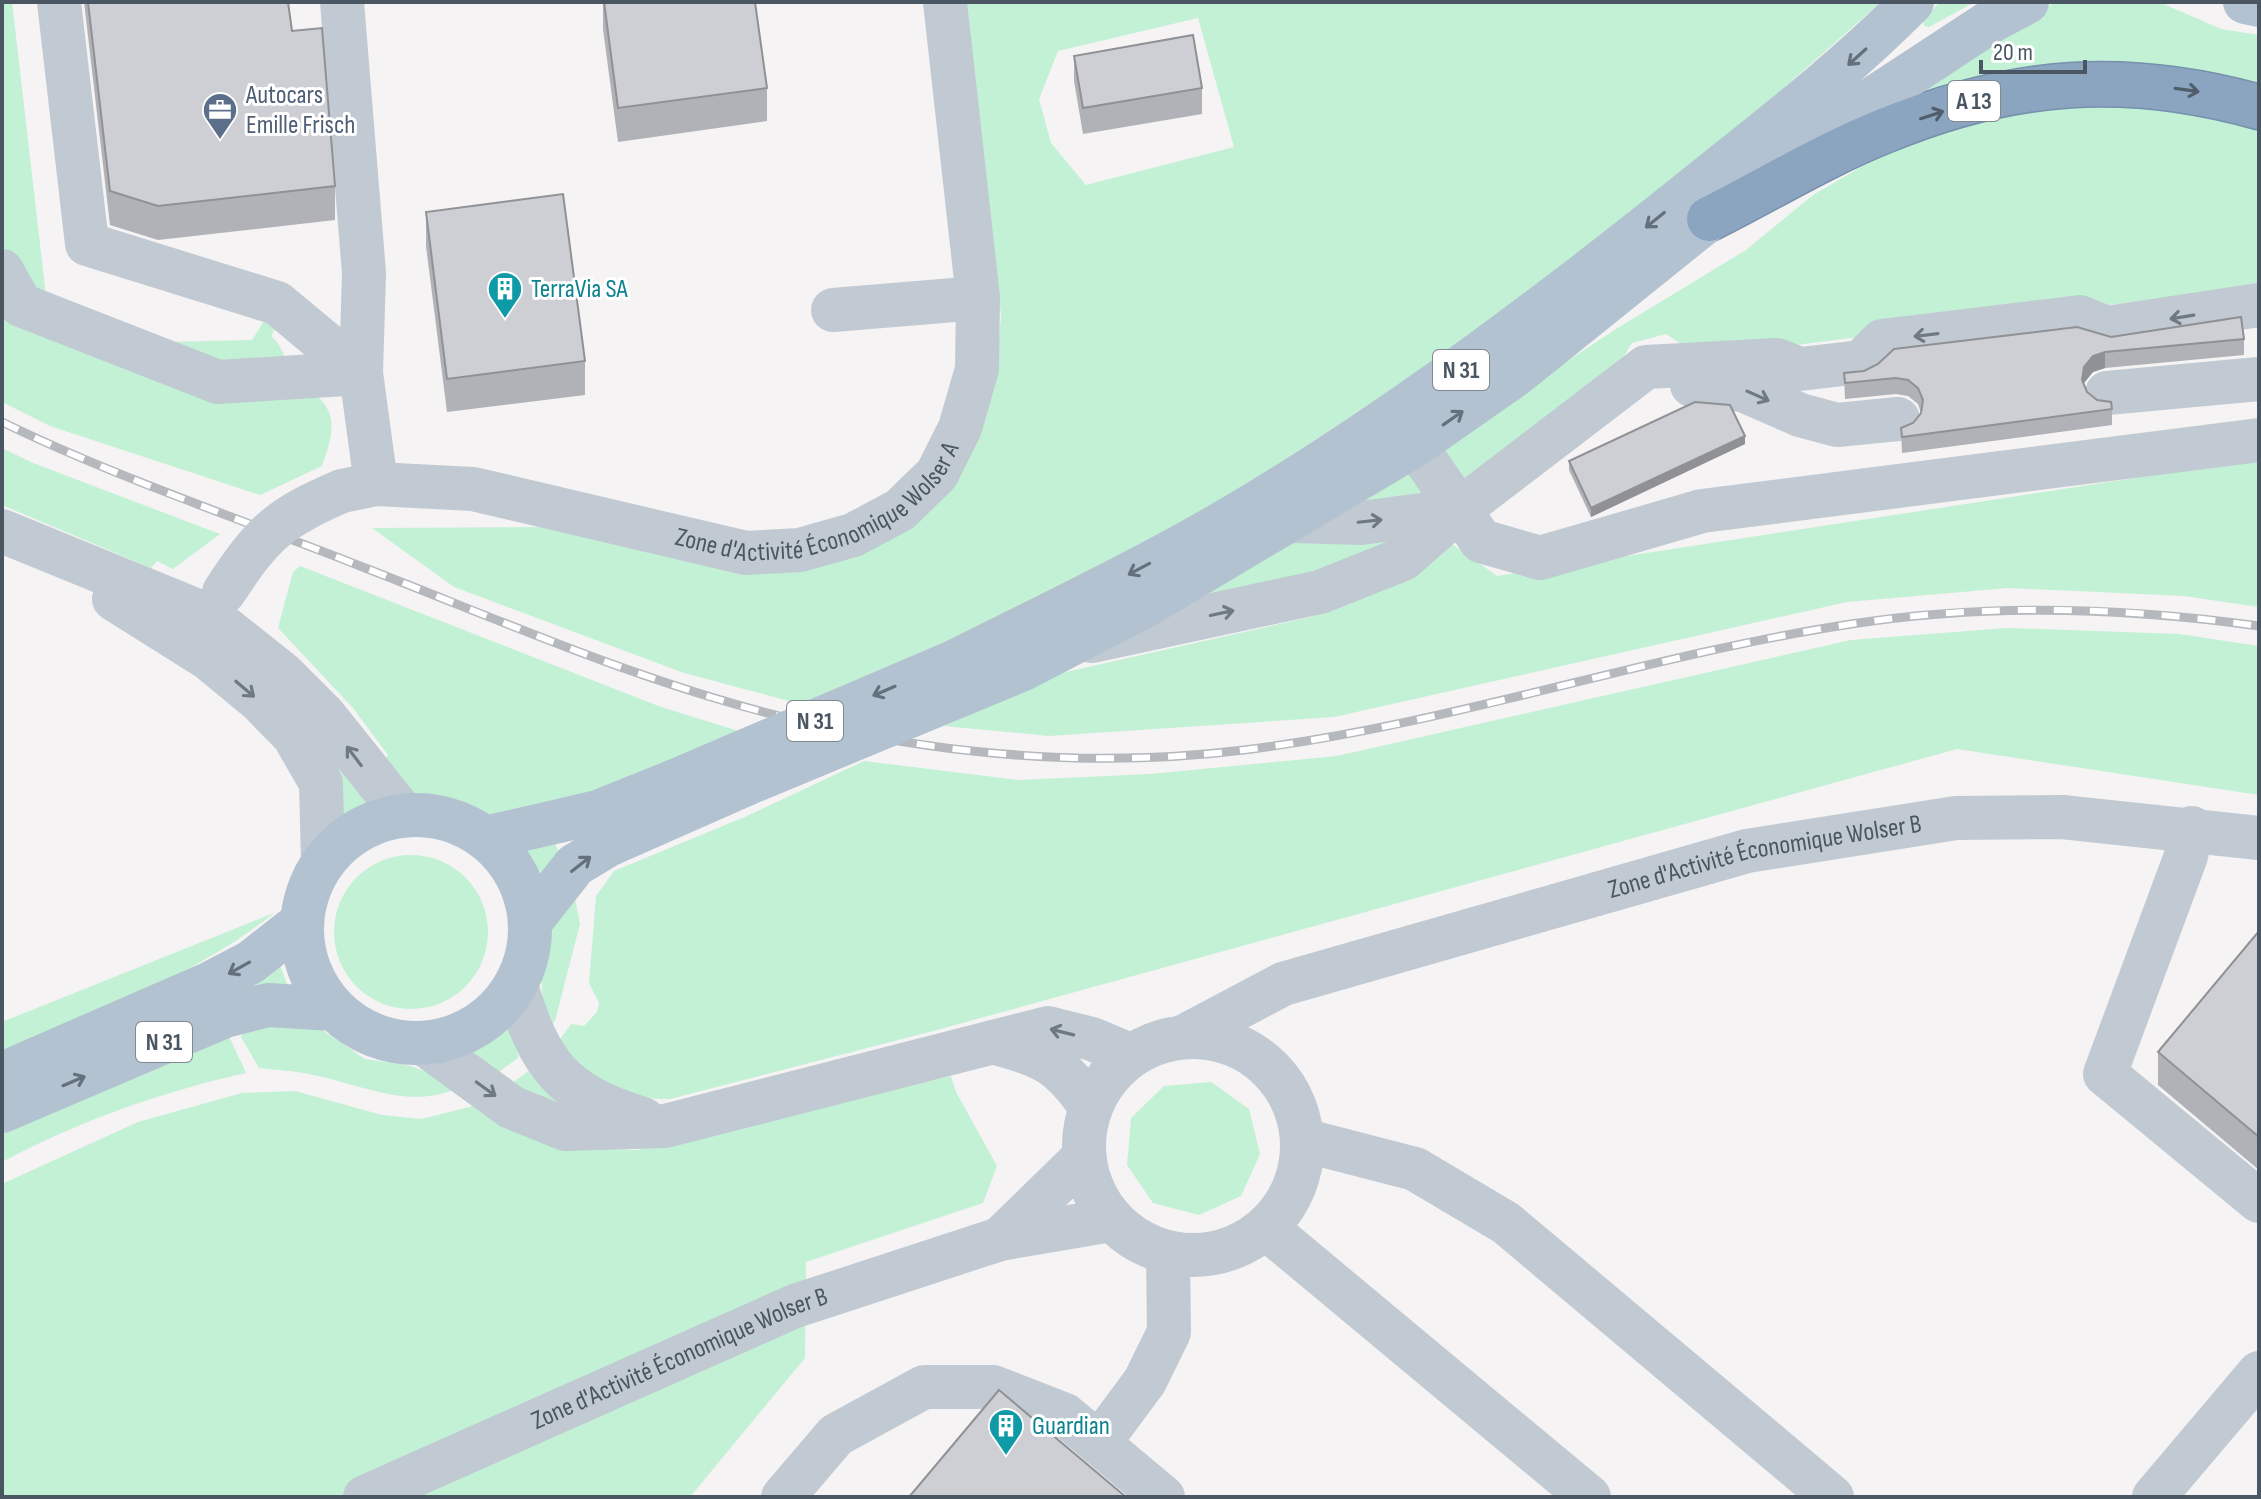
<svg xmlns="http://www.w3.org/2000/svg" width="2261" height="1499" font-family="'Sofia Sans Condensed',sans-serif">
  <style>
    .green { fill: #c3f1d5; fill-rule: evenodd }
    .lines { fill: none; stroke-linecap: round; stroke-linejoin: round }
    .highway-casing { stroke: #7690ad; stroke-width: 47 }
    .minor { stroke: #c1cad2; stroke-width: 44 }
    .major { stroke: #b3c2d1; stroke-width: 44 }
    .highway { stroke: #8ba5c1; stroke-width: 44 }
    .rail-casing { stroke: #b5b8bd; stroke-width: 9 }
    .rail { stroke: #fff; stroke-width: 6; stroke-dasharray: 18; stroke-linecap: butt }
    .minor-bridge { stroke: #c1cad2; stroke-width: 44 }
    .major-bridge { stroke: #b3c2d1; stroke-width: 44 }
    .wall { fill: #b0b2b7 }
    .shaded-wall { fill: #909195 }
    .building { fill: #cdcfd5; stroke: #909195; stroke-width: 2 }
    .oneway { stroke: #64717d }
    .oneway2 { stroke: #505e6b }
    .oneway3 { stroke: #6e7983 }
    .labels { text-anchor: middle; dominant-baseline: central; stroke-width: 6; stroke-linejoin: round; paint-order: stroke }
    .shield { fill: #fff; stroke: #808990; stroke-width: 2 }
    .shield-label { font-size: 24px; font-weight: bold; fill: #4a5661 }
    .service-label { font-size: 26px; fill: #4e5e75; stroke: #fff; text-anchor: start }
    .culture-label { font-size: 26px; fill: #0d838f; stroke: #fff; text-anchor: start }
    .street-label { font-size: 26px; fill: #4a5661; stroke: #fff }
  </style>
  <rect width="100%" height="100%" fill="#f5f3f3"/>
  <g class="green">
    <path d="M 2,2 L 12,2 L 46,296 L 167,342 L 252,340 L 264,321 L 275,329 L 271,336 C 284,347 284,360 293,374 C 298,382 309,389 317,396 C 340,416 331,440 322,466 L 260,495 L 50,426 L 2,402 Z"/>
    <path d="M 967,2 L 1881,2 L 1752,116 L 1532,300 L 1132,558 L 804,705 L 684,673 L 454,587 L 372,528 L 548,527 L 861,551 L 996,372 L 1001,316 ZM 1198,18 L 1234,147 L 1086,185 L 1051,143 L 1039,99 L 1058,51 Z"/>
    <polygon points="1940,2 1975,2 1929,27 1924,26 1923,20"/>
    <polygon points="2056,2 2159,2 2221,29 2259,35 2259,90 1911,97 1903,90"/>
    <polygon points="2132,103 2205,113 2259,127 2259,286 1701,357 1666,334 1632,343 1620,362 1384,546 1318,572 1162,618 1332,516 1616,329 1746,250 1813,195 1885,153 1978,119 2049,104"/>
    <polygon points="2,448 33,463 220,534 173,569 157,561 151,568 2,505"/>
    <polygon points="2259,459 2259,607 2184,596 2008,588 1847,602 1334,717 1049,736 944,726 1061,673 1315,616 1452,544 1497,576"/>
    <polygon points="300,566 661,707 742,732 552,838 564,862 542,880 528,868 499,832 461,808 416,797 380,767 388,755 353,708 278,628 293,572"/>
    <polygon points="2007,628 2179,634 2259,646 2259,795 1957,749 937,1030 670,1099 622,1098 556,1045 571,1024 584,1026 597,1012 599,1003 589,983 596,896 614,871 747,816 864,761 1019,780 1150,774 1337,756 1851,640"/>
    <polygon points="252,665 378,801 339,817"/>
    <circle cx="411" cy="932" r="77"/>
    <path d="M 573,889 L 580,924 L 555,1021 L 547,1031 C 539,970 533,941 573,889 Z"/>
    <path d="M 274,913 C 195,977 94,1011 2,1052 L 2,1022 Z"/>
    <polygon points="280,965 289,989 226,999"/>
    <path d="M 247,1025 L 315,1025 L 365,1059 L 411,1066 L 450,1081 L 458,1088 C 410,1110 362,1085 314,1075 C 296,1071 277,1070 259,1068 L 241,1037 Z"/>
    <polygon points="504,1025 510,1030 519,1057 492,1077 464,1053 495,1036"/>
    <path d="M 227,1032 L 246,1073 C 161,1092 79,1121 2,1162 L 2,1126 Z"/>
    <polygon points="530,1070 560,1104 505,1088"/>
    <polygon points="951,1076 956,1092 997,1166 983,1203 806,1262 805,1358 690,1497 2,1497 2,1184 138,1122 242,1093 295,1091 382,1115 422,1119 477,1105 590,1148 636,1150"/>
    <polygon points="1211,1082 1249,1109 1260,1154 1241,1196 1199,1215 1153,1203 1127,1165 1131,1118 1164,1086"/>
  </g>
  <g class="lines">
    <defs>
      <path id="highway" d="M 1709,219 C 1767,190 1824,155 1884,131 C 2012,78 2126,70 2259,107"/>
    </defs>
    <use href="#highway" class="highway-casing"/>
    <g class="minor">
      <polyline points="59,2 87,244 277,303 361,373"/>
      <polyline points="342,2 364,273 361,373"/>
      <polyline points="2,271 21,305 218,382 361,373 376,484"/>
      <polyline points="833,310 978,298"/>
      <polyline points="1692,385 1743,390 1800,415 1837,425 1898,419"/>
      <polyline points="2107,393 2259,379"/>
      <polyline points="1381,447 1395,438 1415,445 1481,541 1540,558 1702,511 2259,440"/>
      <path id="s1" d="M 342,491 L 376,484 L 473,489 L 746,553 L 800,550 L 853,535 L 900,510 L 937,474 L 960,428 L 977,369 L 978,298 L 945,2"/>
      <polyline points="1292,521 1361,523 1459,510"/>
      <polyline points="2,531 210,616 283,674 324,715 404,815"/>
      <polyline points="114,599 208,658 260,701 294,736 321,783 323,863"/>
      <polyline points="1092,641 1320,592 1403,559 1459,510 1646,367 1777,360 1800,369 1861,362 1882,341 2080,317 2107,328 2259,305"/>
      <polyline points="2192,828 2186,856 2105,1074 2259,1201"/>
      <path d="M 516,985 C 540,1066 562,1094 643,1119"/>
      <path id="s2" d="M 1185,1036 L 1283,984 L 1747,851 L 1956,818 L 2062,817 L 2259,838"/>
      <circle cx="1193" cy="1146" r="109"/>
      <path d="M 992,1042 C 1043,1056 1059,1061 1090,1106"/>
      <polyline points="423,1043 511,1107 565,1129 665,1126 1048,1028 1092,1039 1130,1055"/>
      <polyline points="1303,1140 1415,1169 1506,1223 1832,1497"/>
      <polyline points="1266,1228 1589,1497"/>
      <polyline points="1000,1239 1083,1158"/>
      <polyline points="1099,1443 1145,1381 1169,1332 1168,1254"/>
      <path id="s3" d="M 365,1497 L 795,1306 L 1000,1239 L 1111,1220"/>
      <polyline points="783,1497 836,1435 924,1387 993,1387 1065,1415 1163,1497"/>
      <polyline points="2154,1497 2259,1373"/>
    </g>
    <g class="major">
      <polyline points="2245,2 2259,5"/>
      <path d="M 956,661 C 1064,607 1174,555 1276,491 C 1419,402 1551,303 1682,198 C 1761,134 1841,74 1912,2"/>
      <polyline points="1023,669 1143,607 1415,445 1515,375 1709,219 1851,113 1993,20 2027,2"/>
      <circle cx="416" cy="929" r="114"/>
      <polyline points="485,838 598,812 675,781"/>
      <polyline points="530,922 575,865 610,844 746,784"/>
      <polyline points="2,1074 209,984 251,962 302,922"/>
      <polyline points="2,1111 225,1016 268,1005 334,1009"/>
    </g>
    <use href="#highway" class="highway"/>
    <defs>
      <path id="rail" d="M 2,422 C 117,478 241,519 360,566 C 477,611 592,661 711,697 C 882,749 1065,772 1244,750 C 1449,725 1646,655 1851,624 C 1988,603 2122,607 2259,626"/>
    </defs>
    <use href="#rail" class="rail-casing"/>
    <use href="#rail" class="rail"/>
    <path class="minor-bridge" d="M 224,592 C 262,534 278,518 342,491"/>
    <g class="major-bridge">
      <polyline points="675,781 956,661"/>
      <polyline points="746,784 1023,669"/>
    </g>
  </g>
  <g class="wall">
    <polygon points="84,2 288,2 292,31 335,186 335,220 158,240 110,225"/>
    <polygon points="603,2 755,2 767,88 767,121 618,142 603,29"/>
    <polygon points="1074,56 1202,88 1202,114 1083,134 1074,81"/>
    <polygon points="426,212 585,361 585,395 447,412 426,246"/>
    <polygon points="2111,337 2244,339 2244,355 2105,368 2093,372 2084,383 2087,392 2112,409 2112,425 1902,453 1901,428 1913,423 1921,413 1918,404 1908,396 1896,394 1845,399 1844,373"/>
    <polygon points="1745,444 1591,517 1569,470 1569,461"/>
    <polygon points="2259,931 2259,1170 2158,1085 2158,1052"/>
  </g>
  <g class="shaded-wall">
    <polygon points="2105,352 2105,368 2093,372 2084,383 2082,380 2084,367 2093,356"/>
    <polygon points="1745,436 1745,444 1591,517 1591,508"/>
  </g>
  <g class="building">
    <polygon points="88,2 288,2 292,31 322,28 335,186 158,206 110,191"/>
    <polygon points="604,2 755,2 767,88 618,108"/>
    <polygon points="1193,35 1202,88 1083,108 1074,56"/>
    <polygon points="563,194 585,361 447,379 426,212"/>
    <polygon points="2241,317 2244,339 2105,352 2093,356 2084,367 2082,380 2087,392 2097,400 2111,402 2112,409 1902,437 1901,428 1913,423 1921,413 1923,400 1918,388 1908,380 1896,378 1845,383 1844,373 1864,371 1878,364 1894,349 2077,327 2111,337"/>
    <polygon points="1695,402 1730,405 1745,436 1591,508 1569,461"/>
    <polygon points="2259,931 2259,1137 2158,1052"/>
    <polygon points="999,1390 1126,1497 909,1497"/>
  </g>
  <defs><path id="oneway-shaft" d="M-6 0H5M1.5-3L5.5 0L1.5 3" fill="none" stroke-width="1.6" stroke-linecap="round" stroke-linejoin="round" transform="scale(2)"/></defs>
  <g class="oneway">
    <use href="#oneway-shaft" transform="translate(1857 57) rotate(138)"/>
    <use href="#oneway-shaft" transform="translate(1655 220) rotate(141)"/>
    <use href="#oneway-shaft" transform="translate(1453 418) rotate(-35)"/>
    <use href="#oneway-shaft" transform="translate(1139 569) rotate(152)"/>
    <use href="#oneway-shaft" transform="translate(884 691) rotate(157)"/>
    <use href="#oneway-shaft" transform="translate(581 864) rotate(-38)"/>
    <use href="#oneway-shaft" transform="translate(239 968) rotate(151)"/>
    <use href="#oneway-shaft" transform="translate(74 1081) rotate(-23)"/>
  </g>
  <g class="oneway2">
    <use href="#oneway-shaft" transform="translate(2187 90) rotate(8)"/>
    <use href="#oneway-shaft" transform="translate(1932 115) rotate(-18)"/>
  </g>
  <g class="oneway3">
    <use href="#oneway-shaft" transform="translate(2182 317) rotate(171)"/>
    <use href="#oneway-shaft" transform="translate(1926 335) rotate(173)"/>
    <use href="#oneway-shaft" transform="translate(1758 396) rotate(24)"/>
    <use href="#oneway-shaft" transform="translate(1370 521) rotate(-6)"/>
    <use href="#oneway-shaft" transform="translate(1222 613) rotate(-12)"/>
    <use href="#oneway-shaft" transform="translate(245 689) rotate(40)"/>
    <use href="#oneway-shaft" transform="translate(354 756) rotate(-127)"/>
    <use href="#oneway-shaft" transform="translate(1062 1032) rotate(-166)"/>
    <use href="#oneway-shaft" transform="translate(486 1089) rotate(36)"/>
  </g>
  <defs>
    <symbol id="office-pin" viewBox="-11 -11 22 30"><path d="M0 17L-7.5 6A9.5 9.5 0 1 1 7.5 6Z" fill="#5c6f8a" stroke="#fff"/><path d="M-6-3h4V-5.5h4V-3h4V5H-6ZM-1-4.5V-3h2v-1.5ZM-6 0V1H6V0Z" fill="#fff"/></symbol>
    <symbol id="building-pin" viewBox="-11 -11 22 30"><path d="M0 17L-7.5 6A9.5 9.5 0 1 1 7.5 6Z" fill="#0f9aa8" stroke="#fff"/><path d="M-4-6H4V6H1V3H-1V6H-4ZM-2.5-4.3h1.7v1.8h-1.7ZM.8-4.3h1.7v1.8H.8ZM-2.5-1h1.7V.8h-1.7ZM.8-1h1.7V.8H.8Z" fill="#fff"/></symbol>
  </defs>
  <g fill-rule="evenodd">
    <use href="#office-pin" x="200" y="90" width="40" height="54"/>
    <use href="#building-pin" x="485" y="269" width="40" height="54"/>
    <use href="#building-pin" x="986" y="1406" width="40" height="54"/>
  </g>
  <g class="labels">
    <g class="shield">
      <rect x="1948" y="81" width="52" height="40" rx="6"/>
      <rect x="1433" y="350" width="56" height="40" rx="6"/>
      <rect x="787" y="701" width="56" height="40" rx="6"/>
      <rect x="136" y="1022" width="56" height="40" rx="6"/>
    </g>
    <g class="shield-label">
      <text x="1974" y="101">A 13</text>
      <text x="1461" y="370">N 31</text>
      <text x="815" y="721">N 31</text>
      <text x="164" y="1042">N 31</text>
    </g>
    <g class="service-label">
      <text x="246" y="95">Autocars<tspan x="246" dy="30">Emille Frisch</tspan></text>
    </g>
    <g class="culture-label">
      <text x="531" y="289">TerraVia SA</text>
      <text x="1032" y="1426">Guardian</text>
    </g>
    <g class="street-label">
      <text stroke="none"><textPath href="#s1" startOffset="500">Zone d'Activité Économique Wolser A</textPath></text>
      <text stroke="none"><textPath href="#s2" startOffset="610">Zone d'Activité Économique Wolser B</textPath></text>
      <text stroke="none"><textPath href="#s3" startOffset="344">Zone d'Activité Économique Wolser B</textPath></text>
    </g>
  </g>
  <rect width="2261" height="1499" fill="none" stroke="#4a5661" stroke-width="8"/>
  <path d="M1981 60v12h104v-12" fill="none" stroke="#4a5661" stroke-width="4"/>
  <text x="1993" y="60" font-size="24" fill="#4a5661" stroke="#ffffff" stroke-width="6" paint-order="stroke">20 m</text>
</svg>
